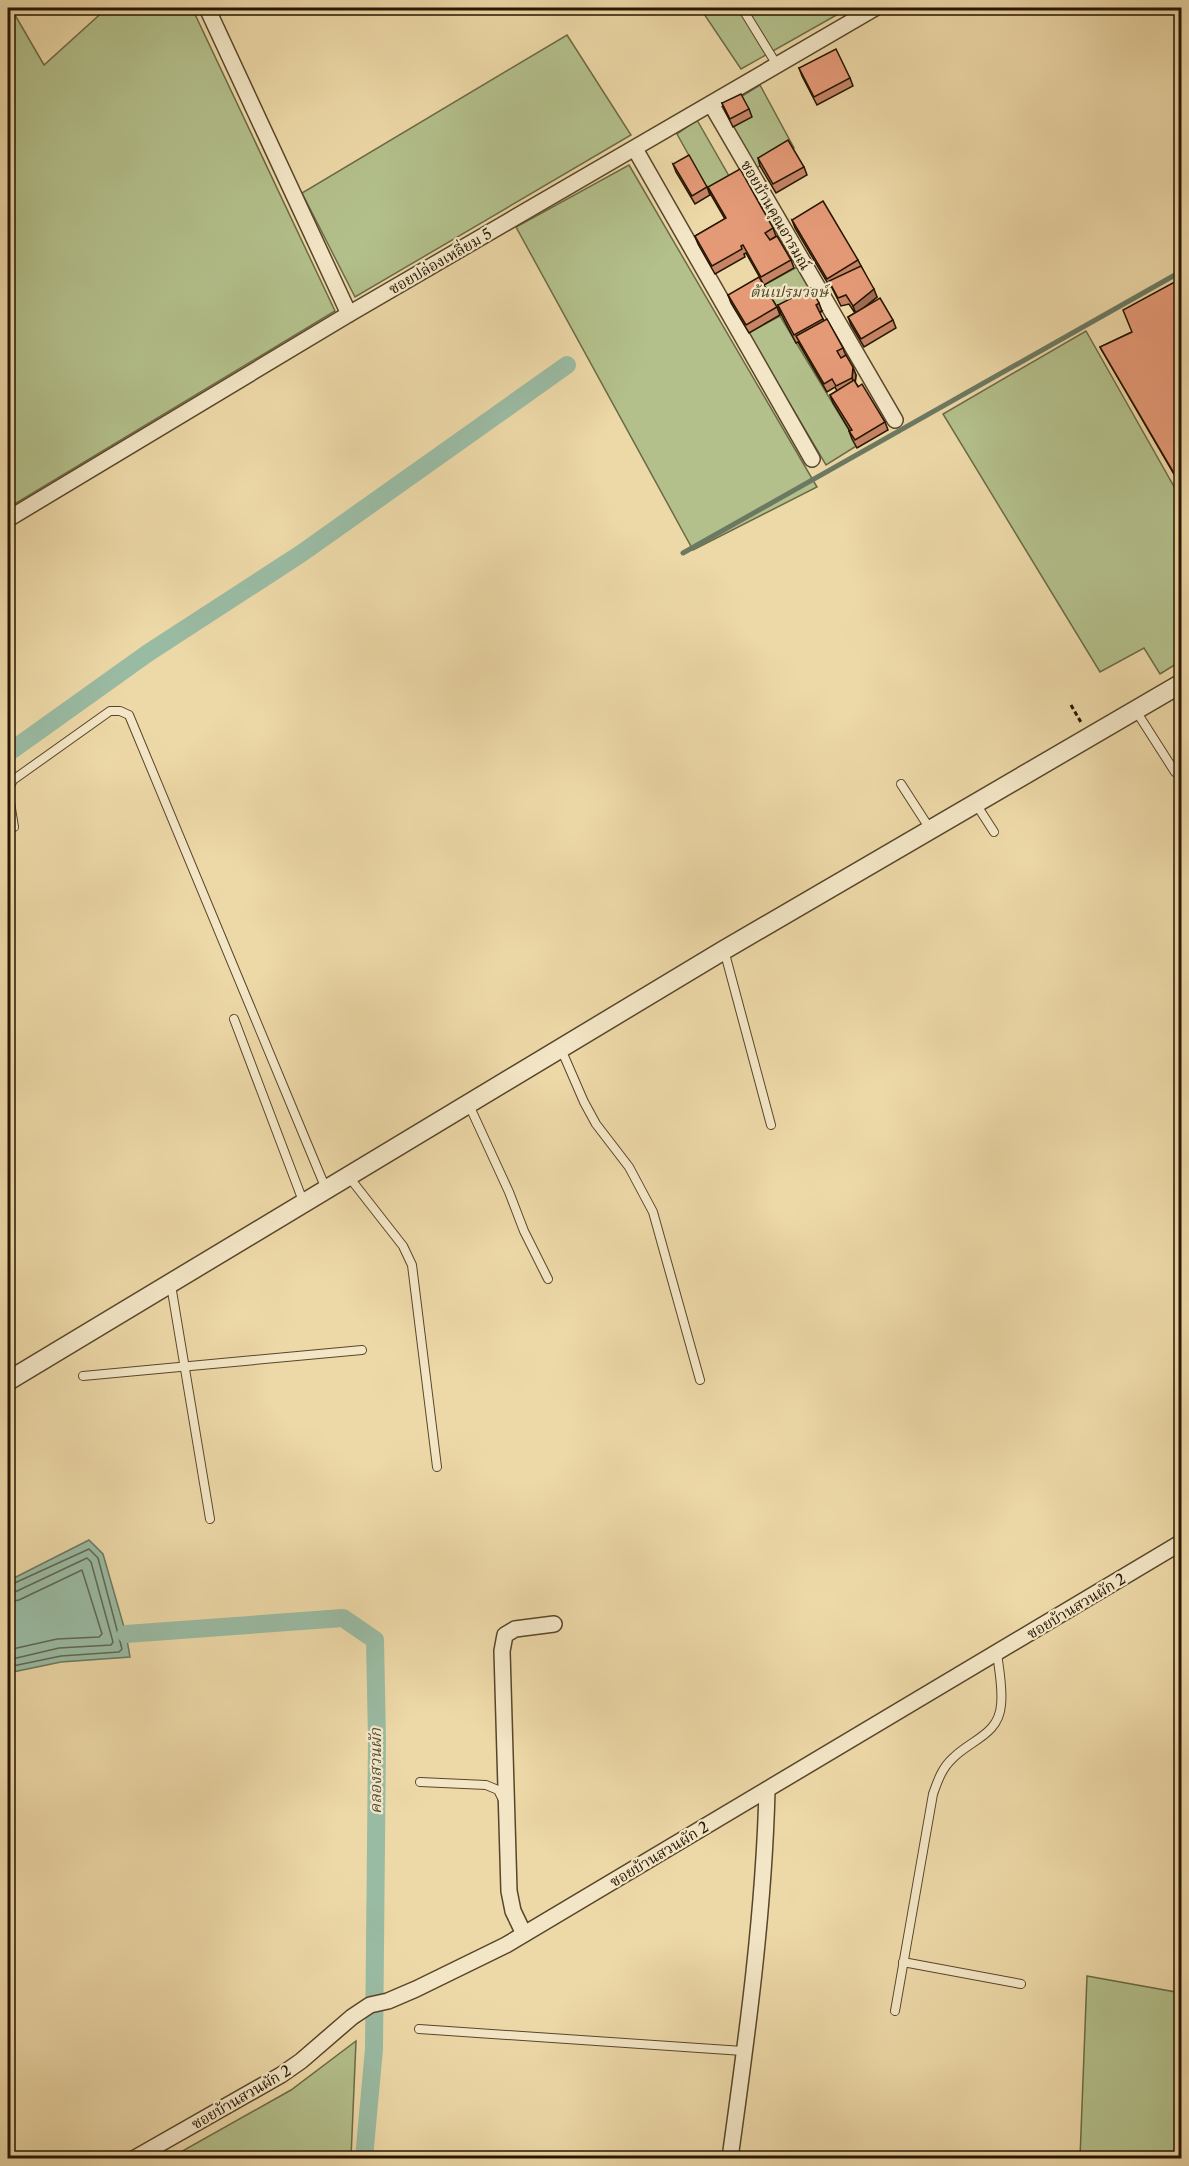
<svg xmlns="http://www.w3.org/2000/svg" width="1189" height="2166" font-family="'Libre Caslon Text','Noto Serif Thai',serif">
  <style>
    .green { fill: #b3c08b; stroke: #6c6a46; stroke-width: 1.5 }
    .water { fill: #9abba3; stroke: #6c7962; stroke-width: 1.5 }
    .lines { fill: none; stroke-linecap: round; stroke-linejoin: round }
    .shore { stroke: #606852; stroke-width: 1.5 }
    .stream { stroke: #6c7962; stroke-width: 5 }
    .canal { stroke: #9abba3; stroke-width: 18 }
    .service-casing { stroke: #58462a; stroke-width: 10 }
    .minor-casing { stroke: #58462a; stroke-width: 18 }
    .tertiary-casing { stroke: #58462a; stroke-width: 21 }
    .path { stroke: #261500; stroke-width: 3; stroke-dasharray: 4.5 3; stroke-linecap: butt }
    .service { stroke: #f3e6c6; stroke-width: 8 }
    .minor { stroke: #f3e6c6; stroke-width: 15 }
    .tertiary { stroke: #f3e6c6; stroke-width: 18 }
    .wall { fill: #c58466; stroke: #261500; stroke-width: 1.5 }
    .shaded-wall { fill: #a06c53; stroke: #261500; stroke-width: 1.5 }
    .building { fill: #e59a77; stroke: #261500; stroke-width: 1.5 }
    .labels { text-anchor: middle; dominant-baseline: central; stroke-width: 4.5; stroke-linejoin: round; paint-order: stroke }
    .street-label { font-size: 15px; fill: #261500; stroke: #f3e6c6 }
    .park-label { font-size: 15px; font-style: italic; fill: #50482a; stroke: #f3e6c6 }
    .water-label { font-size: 16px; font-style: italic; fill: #4f4f39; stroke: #f3e6c6 }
  </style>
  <rect width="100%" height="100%" fill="#edd8a7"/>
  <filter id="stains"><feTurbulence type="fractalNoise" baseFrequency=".00333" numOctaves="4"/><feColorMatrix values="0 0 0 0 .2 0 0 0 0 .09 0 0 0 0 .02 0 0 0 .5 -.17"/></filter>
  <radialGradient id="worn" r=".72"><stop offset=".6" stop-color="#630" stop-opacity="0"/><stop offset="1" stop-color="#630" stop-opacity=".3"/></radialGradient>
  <g class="green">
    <polygon points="8,8 11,8 44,65 107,8 192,8 335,311 8,508"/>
    <polygon points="700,8 849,8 741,69"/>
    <polygon points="567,35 631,135 355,297 302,193"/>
    <polygon points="760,85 794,148 756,168 721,109"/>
    <polygon points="697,120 733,183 711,195 677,134"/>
    <polygon points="629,165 817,487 693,550 516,227"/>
    <polygon points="797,267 814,296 781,314 764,285"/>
    <polygon points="780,316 858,445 826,465 748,333"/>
    <polygon points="1086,331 1181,499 1181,661 1160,674 1144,648 1100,672 943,414"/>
    <polygon points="1087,1976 1181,1993 1181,2158 1080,2158"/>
    <polygon points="356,2041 351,2158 170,2158 291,2090"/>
  </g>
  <polygon class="water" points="89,1540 103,1554 126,1634 130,1657 61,1662 8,1673 8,1581"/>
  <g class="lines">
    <g class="shore">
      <polyline points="8,1586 89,1549 98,1558 122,1649 119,1652 61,1656 8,1667"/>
      <polyline points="8,1593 15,1592 87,1558 91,1562 113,1642 111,1645 59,1648 8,1660"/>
      <polyline points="8,1602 19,1600 82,1570 102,1634 99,1637 57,1639 8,1650"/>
    </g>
    <polyline class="stream" points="683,553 1182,271"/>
    <g class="canal">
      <polyline points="8,753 148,653 302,553 567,365"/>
      <polyline points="126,1634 343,1618 375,1640 377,1740 374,2049 364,2158"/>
    </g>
    <defs>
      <g id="service">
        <polyline points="742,8 777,65"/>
        <polyline points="1136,711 1175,772"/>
        <polyline points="901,784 930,829"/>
        <polyline points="976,804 994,832"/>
        <polyline points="14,827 8,790 13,780 110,711 120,711 129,715 326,1189"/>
        <polyline points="724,950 771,1125"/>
        <polyline points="234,1019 303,1201"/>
        <polyline points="561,1049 584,1102 596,1124 629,1167 653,1212 700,1380"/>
        <polyline points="469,1105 509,1192 524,1231 548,1279"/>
        <polyline points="349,1177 403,1246 412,1265 437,1467"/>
        <polyline points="171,1285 210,1519"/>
        <polyline points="83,1376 362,1350"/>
        <polyline points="420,1782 486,1785 498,1790 503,1800"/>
        <polyline points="903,1962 1021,1984"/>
        <path d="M 895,2011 L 933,1794 C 938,1780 942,1768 953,1758 C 971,1740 999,1734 1001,1705 C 1003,1688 999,1670 997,1653"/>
        <polyline points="419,2029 743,2051"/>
      </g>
      <g id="minor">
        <polyline points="207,8 349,314"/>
        <polyline points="711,104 895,420"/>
        <polyline points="635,149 812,459"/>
        <polyline points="8,519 349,314 875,8"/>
        <polyline points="524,1934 513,1911 509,1891 502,1651 505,1635 515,1629 554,1624"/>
        <polyline points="135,2158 281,2075 301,2061 352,2017 370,2005 388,2001 416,1989 506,1945 1182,1542"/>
        <path d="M 730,2158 C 747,2036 764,1913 767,1790"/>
      </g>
      <polyline id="tertiary" points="8,1381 724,950 1182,683"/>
    </defs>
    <use href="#service" class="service-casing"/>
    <use href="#minor" class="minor-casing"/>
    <use href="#tertiary" class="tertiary-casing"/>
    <polyline class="path" points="1071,705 1082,724"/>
    <use href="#service" class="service"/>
    <use href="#minor" class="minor"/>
    <use href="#tertiary" class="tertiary"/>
  </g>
  <g class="wall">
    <polygon points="799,68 850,78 853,86 817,105 802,76"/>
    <polygon points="722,103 749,109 752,117 733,127 725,111"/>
    <polygon points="758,158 804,167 807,175 776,193 760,166"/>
    <polygon points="673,164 707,187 710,195 695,204 676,172"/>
    <polygon points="708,187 773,228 776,236 770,240 791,260 794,268 764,285 746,253 744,254 745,257 715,274 698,244 695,236 725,219 711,195"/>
    <polygon points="792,220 858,260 877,297 865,307 893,320 896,328 864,347 851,325 848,317 855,313 849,304 841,306 831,286 830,287 795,228"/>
    <polygon points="1182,278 1182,488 1100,347 1132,332"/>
    <polygon points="728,295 777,307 780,315 749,333 731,303"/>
    <polygon points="778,305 822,311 820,313 824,321 843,348 846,356 856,375 855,382 885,422 888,430 857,448 852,439 849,431 850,431 833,403 830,395 837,391 835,387 827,392 798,342 796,343 781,314"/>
  </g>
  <g class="shaded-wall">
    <polygon points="874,289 877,297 856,314 853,306"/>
    <polygon points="819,303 822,311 818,313 816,305"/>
    <polygon points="853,367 856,375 855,386 852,378"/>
  </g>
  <g class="building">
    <polygon points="836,49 850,78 814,97 799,68"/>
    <polygon points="741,94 749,109 730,119 722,103"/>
    <polygon points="788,140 804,167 773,184 758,158"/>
    <polygon points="689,155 707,187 692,196 673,164"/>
    <polygon points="740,169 773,228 765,233 770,240 777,236 791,260 761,277 743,245 741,246 742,249 712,266 695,236 726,218 708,187"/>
    <polygon points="823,201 858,260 827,279 792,220"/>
    <polygon points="861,266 874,289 853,306 846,295 838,298 829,281"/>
    <polygon points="759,277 777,307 746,325 728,295"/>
    <polygon points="1182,278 1182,487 1100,347 1132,332 1123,310"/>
    <polygon points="811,288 819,303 816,305 823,319 794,335 778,305"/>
    <polygon points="880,298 893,320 861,339 848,317"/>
    <polygon points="827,319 843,348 837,351 841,358 846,355 853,367 852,378 836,386 832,379 824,384 796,336"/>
    <polygon points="854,380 858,387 862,384 885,422 855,440 849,431 852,430 830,395"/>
  </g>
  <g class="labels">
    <g class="street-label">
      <text transform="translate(776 215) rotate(60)">ซอยบ้านคุณอารมณ์</text>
      <text transform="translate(440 261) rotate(-30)">ซอยปล่องเหลี่ยม 5</text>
      <text transform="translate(1076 1606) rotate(-31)">ซอยบ้านสวนผัก 2</text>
      <text transform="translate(659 1854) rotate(-31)">ซอยบ้านสวนผัก 2</text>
      <text transform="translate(241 2097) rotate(-30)">ซอยบ้านสวนผัก 2</text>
    </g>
    <g class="park-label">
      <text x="789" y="291">ต้นเปรมวจษ์</text>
    </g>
    <g class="water-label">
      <text transform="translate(375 1771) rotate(-90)">คลองสวนผัก</text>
    </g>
  </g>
  <rect width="1189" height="2166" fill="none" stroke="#edd8a7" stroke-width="30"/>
  <rect x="9" y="9" width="1171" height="2148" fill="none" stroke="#261500" stroke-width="3"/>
  <rect x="15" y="15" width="1159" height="2136" fill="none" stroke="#261500" stroke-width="1.5"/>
  <rect width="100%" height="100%" filter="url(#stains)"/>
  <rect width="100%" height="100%" fill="url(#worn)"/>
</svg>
